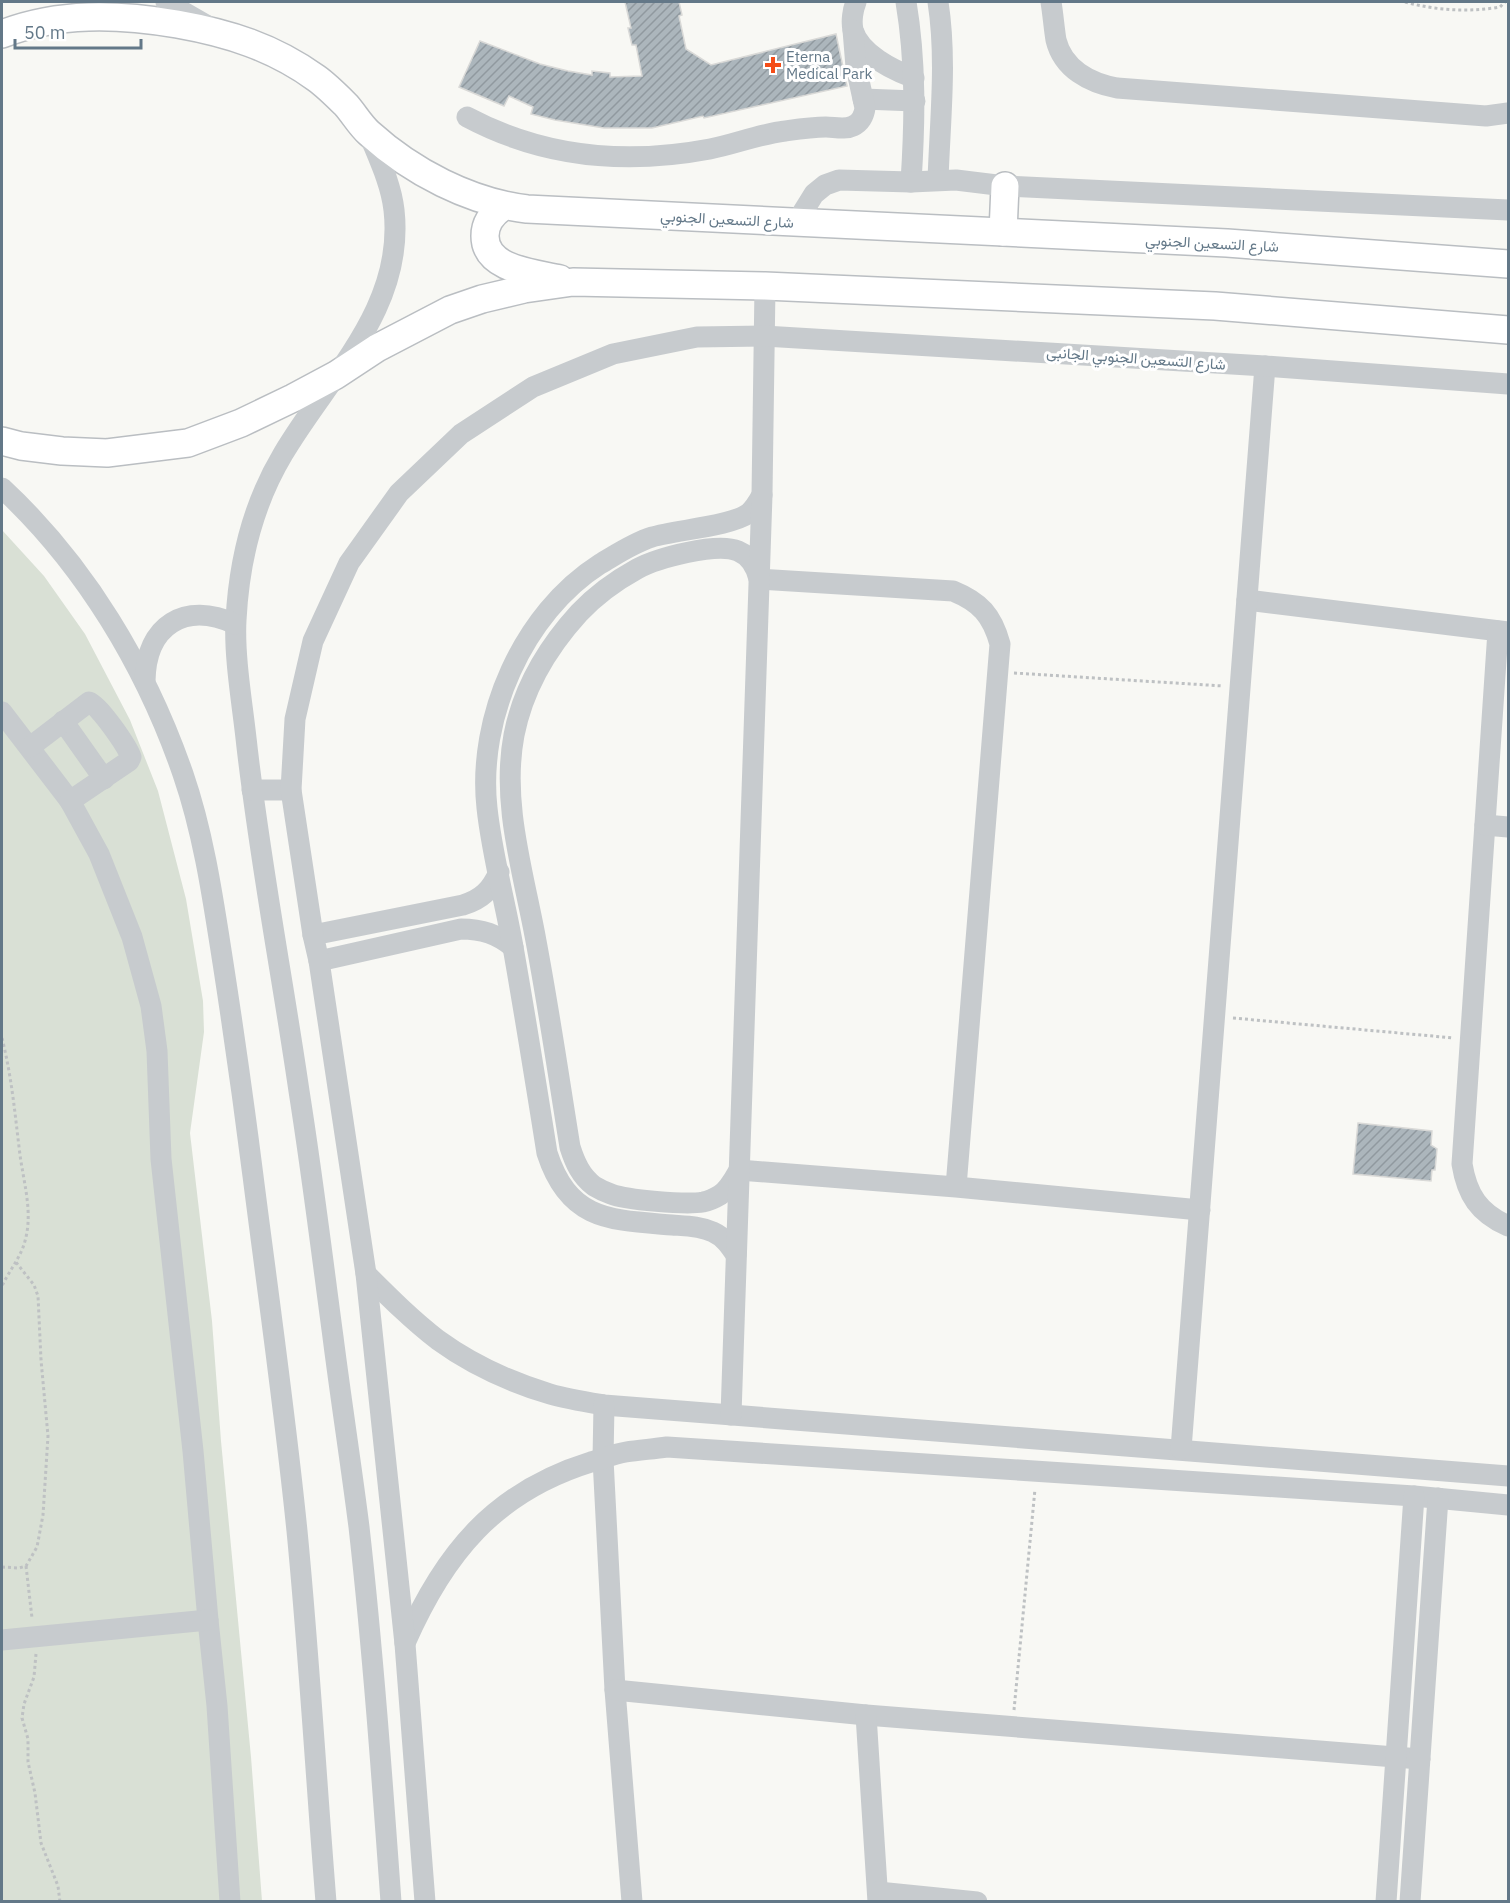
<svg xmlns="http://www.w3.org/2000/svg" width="1510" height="1903" font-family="'IBM Plex Sans',Vazirmatn,sans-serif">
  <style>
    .green { fill: #d9e0d5 }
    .building { fill: url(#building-hatch); stroke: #d9d9d7; stroke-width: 1.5 }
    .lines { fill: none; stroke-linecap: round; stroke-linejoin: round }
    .major-casing { stroke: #babec2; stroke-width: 30 }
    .path { stroke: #bec1c3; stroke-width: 3; stroke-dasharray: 3 3; stroke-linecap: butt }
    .minor { stroke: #c7cbce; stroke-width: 21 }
    .major { stroke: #fff; stroke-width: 27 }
    .poi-dot { fill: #f44d18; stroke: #fff; stroke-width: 2 }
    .labels { text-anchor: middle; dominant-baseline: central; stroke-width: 6; stroke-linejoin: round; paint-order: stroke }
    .poi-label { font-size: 15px; fill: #637888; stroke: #fff; text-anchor: start }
    .street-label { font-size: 15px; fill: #637888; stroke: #fff }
  </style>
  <defs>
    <pattern id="building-hatch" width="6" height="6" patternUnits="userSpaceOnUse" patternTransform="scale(1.5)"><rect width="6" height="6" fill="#acb6bc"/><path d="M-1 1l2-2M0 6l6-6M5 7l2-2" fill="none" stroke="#90999f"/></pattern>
  </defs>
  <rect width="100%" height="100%" fill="#f8f8f4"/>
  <polygon class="green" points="2,530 44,576 85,634 130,720 158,791 186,899 203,1001 204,1032 190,1133 212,1321 221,1441 251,1757 262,1901 2,1901"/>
  <g class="building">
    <polygon points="625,2 679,2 682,15 679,16 686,49 711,65 836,34 847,86 704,118 703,116 652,128 604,128 555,120 531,114 533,107 509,96 504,106 459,87 480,41 540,64 568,71 592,75 592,71 610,73 610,77 642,76 636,45 632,45 628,28 631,28"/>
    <polygon points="1358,1123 1432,1131 1431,1145 1437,1149 1435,1170 1432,1170 1431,1181 1353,1174"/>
  </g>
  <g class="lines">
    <defs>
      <g id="major">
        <path d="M 2,34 C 59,12 117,14 177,24 C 228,33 273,47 316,78 C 326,85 337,96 346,105 C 354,114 360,125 369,133 C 412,172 470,202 527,209 L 1227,243 L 1508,264"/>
        <path d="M 504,206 C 493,213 485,222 485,236 C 485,270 535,273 560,279"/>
        <polyline points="1003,232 1005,186"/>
        <polyline points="2,441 21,446 62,451 107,453 188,443 241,423 293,398 336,375 377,348 450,310 482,299 524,289 573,282 765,286 1215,306 1508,330"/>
      </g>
    </defs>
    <use href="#major" class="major-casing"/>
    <g class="path">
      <path d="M 1405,2 C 1435,10 1463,12 1494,8 L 1500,7 L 1505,2"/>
      <polyline points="1014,673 1223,686"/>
      <polyline points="1233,1018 1454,1038"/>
      <path d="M 2,1038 C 12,1078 15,1115 20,1155 C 24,1184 33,1213 25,1241 C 21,1257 9,1271 2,1286"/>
      <polyline points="26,1566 32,1618"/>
      <polyline points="2,1567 19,1568 26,1566 37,1547 43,1515 48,1436 41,1360 38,1296 34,1285 15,1261"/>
      <polyline points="36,1654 34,1677 24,1704 22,1718 28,1739 28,1762 35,1793 41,1843 58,1886 60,1902"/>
      <polyline points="1014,1710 1035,1489"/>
    </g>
    <g class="minor">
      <polyline points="166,2 208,26"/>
      <path d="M 856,2 C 853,9 851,21 853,30 C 860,54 893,70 914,78"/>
      <path d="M 906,2 C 916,62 915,121 911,182"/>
      <path d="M 1051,2 C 1053,14 1054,28 1056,40 C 1063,69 1090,83 1117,88 L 1486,116 L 1508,113"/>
      <polyline points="863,99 915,101"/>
      <path d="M 467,117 C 544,158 625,165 710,149 C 735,144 760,134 785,131 C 799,129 812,127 826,127 C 834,127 845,130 853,126 C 860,123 864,116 865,108 L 856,67 L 853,30"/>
      <path d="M 368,132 C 378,157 391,183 394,210 C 405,308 329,376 283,454 C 253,504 239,562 236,620 C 234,656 242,702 246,738 C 259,857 282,974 299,1091 C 312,1173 322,1255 333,1337 C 341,1400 351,1464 359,1527 C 373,1652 382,1777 391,1902"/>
      <path d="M 938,180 C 940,120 947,60 938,2"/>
      <polyline points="796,223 814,194 825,185 839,180 911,182 956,180 1005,186 1508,210"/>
      <path d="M 2,488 C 85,565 146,667 183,774 C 204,835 213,899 223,963 C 234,1034 244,1105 253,1176 C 268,1294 285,1412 297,1531 C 309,1654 316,1778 326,1902"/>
      <polyline points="1247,600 1508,632"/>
      <path d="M 1498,631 L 1462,1164 C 1467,1195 1479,1213 1508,1226"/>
      <path d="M 145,681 C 146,625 185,601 235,624"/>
      <polyline points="2,712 70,801 99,854 132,937 151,1006 157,1051 161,1159 193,1451 208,1620 217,1706 230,1902"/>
      <polyline points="63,721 104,779"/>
      <path d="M 30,747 L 89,702 C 99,705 127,746 131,757 L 129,761 L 70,801"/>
      <polyline points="252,790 291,790"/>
      <polyline points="1485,825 1508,827"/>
      <path d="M 313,935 L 463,905 C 482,899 491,890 499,872"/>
      <path d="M 319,961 L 461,929 C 482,929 497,934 513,947"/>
      <path d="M 956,1187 L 1000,644 C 992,615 980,602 953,591 L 759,579 C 756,566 750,556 738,551 C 717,542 657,558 637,569 C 617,580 595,596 579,613 C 548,647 523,689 514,735 C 501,804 524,874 536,941 C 549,1010 559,1079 570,1147 C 575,1163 581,1176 594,1186 C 599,1189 605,1192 611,1194 C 626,1200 686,1205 703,1202 C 708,1201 715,1198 720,1195 C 729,1189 734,1179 739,1170 L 956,1187 L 1200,1210"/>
      <path d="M 736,1255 C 730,1246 724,1237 713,1232 C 700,1226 686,1226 672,1225 C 610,1220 569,1221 547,1153 C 536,1084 525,1015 513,947 C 505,901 492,855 487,808 C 477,718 523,613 600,564 C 617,554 633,543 652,537 C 676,530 732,526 749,513 C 755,508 758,502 762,495"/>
      <path d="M 366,1274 C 389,1297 412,1320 438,1340 C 471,1364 510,1382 550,1394 C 567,1399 586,1402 604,1405 L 1508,1476"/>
      <polyline points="604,1405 603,1459 615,1690 632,1902"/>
      <polyline points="731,1415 762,495 765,286"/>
      <polyline points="1181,1449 1265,366"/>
      <polyline points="2,1640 208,1620"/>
      <path d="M 405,1643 C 444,1554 494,1492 591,1462 C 602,1459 614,1454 626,1452 C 639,1450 653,1449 667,1447 L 1414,1496 L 1508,1505"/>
      <polyline points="615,1690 866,1715 1420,1759"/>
      <polyline points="866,1715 878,1902"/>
      <polyline points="878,1892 977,1902"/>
      <polyline points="425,1902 405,1644 366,1274 319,961 313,935 291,790 295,719 313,641 349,563 399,493 461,434 533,387 613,354 697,337 764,336 1265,366 1508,384"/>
      <polyline points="1386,1902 1414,1496"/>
      <polyline points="1410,1902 1438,1498"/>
    </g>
    <use href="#major" class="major"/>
  </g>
  <path class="poi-dot" d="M770 56h6v6h6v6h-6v6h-6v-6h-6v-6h6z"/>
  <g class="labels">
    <g class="poi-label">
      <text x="786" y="56">Eterna<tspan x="786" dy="17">Medical Park</tspan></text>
    </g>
    <g class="street-label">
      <text transform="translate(727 219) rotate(3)">شارع التسعين الجنوبي</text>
      <text transform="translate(1212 243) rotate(3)">شارع التسعين الجنوبي</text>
      <text transform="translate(1136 358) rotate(4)">شارع التسعين الجنوبي الجانبى</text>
    </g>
  </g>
  <rect width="1510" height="1903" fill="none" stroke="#637888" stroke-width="6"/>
  <path d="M15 39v9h126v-9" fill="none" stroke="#637888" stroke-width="3"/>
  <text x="24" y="39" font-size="18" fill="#637888" stroke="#ffffff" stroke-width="4.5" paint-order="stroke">50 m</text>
</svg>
